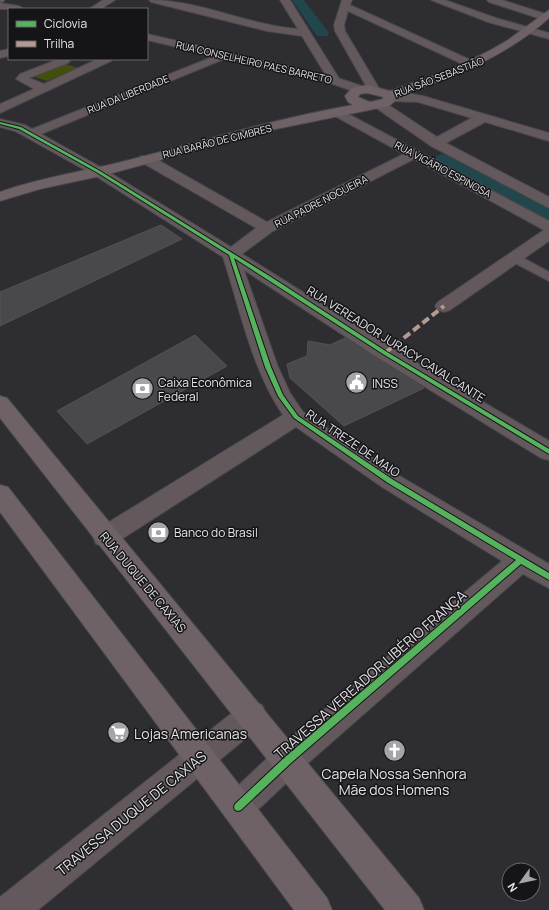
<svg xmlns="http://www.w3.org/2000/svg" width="549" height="910" font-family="Manrope,sans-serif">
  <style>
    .green { fill: #43500b }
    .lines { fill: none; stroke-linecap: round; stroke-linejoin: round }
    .canal { fill: #21464b; fill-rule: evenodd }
    .building { fill: #49484a; stroke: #545254 }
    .service-casing { stroke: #48484b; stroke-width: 2 }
    .minor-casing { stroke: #48484b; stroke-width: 2 }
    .tertiary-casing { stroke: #48484b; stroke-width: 2 }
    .secondary-casing { stroke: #48484b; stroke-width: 2 }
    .service { fill: #63585c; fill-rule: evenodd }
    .minor { fill: #63585c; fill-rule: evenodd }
    .tertiary { fill: #63585c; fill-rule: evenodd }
    .secondary { fill: #6e6266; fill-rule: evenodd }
    .quiet { stroke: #b69a8f; stroke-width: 4; stroke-dasharray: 8 4; stroke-linecap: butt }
    .cycleway-casing { stroke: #151518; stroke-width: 2 }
    .cycleway { fill: #56b35d; fill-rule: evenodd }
    .labels { text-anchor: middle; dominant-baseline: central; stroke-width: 3; stroke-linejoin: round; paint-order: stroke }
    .far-street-label { font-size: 10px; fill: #e5e5e9; stroke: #151518 }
    .street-label { font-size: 12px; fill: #e5e5e9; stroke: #151518 }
    .poi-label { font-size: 12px; fill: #e5e5e9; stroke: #151518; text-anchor: start }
    .near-street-label { font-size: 14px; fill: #e5e5e9; stroke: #151518 }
    .near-poi-label { font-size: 14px; fill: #e5e5e9; stroke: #151518; text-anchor: start }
  </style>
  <rect width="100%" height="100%" fill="#2d2d32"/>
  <polygon class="green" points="62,63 78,68 47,81 32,76"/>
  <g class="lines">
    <g class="canal">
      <polygon points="292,0 304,0 329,33 327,36 317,36"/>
      <polygon points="442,154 448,156 549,208 549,222 542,220 436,164 433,160 436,156"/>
    </g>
  </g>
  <g class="building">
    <polygon points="161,225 182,239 0,326 0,292"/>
    <polygon points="195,335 227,366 87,444 57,411"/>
    <polygon points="345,338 377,359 424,388 344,426 290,378 287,364 307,356 308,341 330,345"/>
  </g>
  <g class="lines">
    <defs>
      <g id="service">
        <polygon points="0,0 4,0 4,1 0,3"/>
        <polygon points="516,254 549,272 549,281 511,261 510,258"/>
      </g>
      <g id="minor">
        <polygon points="103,0 115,0 101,9 89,9"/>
        <path d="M 149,0 C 200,0 247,25 298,29 L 280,0 L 290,0 L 340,80 L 338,82 L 330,82 L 302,36 L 267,31 L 151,2 Z"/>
        <polygon points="342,0 352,0 350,5 477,63 479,65 477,67 469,67 348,11 344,25 345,31 380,90 378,93 370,93 335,31 334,25"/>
        <polygon points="431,0 445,0 496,18 549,33 549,39 488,22"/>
        <polygon points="9,49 9,56 0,58 0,51"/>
        <path d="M 225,52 L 229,53 L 231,55 L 229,57 L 41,134 L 104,169 L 231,247 L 256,228 L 141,162 L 139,159 L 141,156 L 151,156 L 267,222 L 404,154 L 333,115 L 331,112 L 337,108 L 549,221 L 549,241 L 450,310 L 444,312 L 438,310 L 435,306 L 438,302 L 544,230 L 414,159 L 273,231 L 242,254 L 392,348 L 549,441 L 549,460 L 541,458 L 378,358 L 244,270 L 278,367 L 290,393 L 303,412 L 398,475 L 549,564 L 549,588 L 523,574 L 299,771 L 249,818 L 238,823 L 227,818 L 222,807 L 227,796 L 277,749 L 502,561 L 382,487 L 296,427 L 114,544 L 105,547 L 96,544 L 93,537 L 96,530 L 283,415 C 252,370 240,309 223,257 L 94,175 L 15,131 L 0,127 L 0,119 L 25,125 L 32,129 Z"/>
        <polygon points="59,59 68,59 70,61 68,63 29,78 44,84 98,59 113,59 111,61 0,113 0,104 34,89 16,79 20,74"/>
        <polygon points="380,101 384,102 437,137 477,115 487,115 488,118 487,121 446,143 549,197 549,208 431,146 376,108 374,105 376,102"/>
        <polygon points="252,700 262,705 267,715 262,725 38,910 0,910 0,897 242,705"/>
      </g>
      <g id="tertiary">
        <polygon points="487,0 502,0 549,15 549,18 541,19 489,2"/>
        <polygon points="0,3 19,6 24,9 0,9"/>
        <polygon points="147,34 338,78 365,87 367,90 361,94 330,83 147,40"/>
        <path d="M 406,93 L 423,96 L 549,133 L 549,141 L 418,102 C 409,101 388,103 384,98 L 390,94 Z"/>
      </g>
      <g id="secondary">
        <path d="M 549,10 L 549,18 C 504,58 451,78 395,97 L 395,101 L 389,106 L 271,130 L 105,175 L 40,189 L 0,201 L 0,192 C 42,177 87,171 129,160 C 204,141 277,118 353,105 L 348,102 L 345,96 L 352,88 L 367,85 L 390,91 L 450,70 L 489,51 L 508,40 ZM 367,93 L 383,97 L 383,99 L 370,102 L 358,97 L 360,94 Z"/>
        <polygon points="0,396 7,398 419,898 424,910 385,910 0,418"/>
        <polygon points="0,485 8,487 327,898 332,910 294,910 0,512"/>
      </g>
    </defs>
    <use href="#service" class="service-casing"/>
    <use href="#minor" class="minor-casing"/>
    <use href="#tertiary" class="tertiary-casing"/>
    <use href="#secondary" class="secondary-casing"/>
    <use href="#service" class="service"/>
    <use href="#minor" class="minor"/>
    <use href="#tertiary" class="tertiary"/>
    <use href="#secondary" class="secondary"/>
    <polyline class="quiet" points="385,353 444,306"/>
    <defs>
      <polygon id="cycleway" points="0,122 21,127 100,171 271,277 387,352 549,449 549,454 383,354 234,258 271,367 283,395 298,416 392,479 549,573 549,580 521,564 291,763 241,810 238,811 235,810 234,807 235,804 285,757 516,560 388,483 294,418 278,396 265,367 229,255 98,173 19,129 0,124"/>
    </defs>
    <use href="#cycleway" class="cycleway-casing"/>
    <use href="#cycleway" class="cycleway"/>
  </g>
  <defs>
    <symbol id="civic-disc" viewBox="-11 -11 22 22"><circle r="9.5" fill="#a5a5a9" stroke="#151518"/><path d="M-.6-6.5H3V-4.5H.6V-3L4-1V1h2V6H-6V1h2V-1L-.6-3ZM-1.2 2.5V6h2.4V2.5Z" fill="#fff"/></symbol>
    <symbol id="bank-disc" viewBox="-11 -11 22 22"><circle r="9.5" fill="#a5a5a9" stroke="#151518"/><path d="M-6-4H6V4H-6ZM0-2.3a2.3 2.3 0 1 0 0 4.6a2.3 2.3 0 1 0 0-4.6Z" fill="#fff"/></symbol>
    <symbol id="supermarket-disc" viewBox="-11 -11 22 22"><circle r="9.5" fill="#a5a5a9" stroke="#151518"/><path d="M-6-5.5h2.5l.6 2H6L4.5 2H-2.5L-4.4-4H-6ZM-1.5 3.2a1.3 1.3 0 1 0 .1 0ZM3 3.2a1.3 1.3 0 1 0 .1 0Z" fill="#fff"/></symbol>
    <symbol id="church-disc" viewBox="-11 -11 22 22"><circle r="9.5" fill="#a5a5a9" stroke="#151518"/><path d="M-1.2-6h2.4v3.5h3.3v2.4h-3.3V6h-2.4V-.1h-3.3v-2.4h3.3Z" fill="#fff"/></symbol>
  </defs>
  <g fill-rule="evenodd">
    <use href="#civic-disc" x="344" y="370" width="25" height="25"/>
    <use href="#bank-disc" x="130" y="376" width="25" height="25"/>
    <use href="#bank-disc" x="146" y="520" width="25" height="25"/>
    <use href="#supermarket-disc" x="106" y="720" width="25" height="25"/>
    <use href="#church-disc" x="382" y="738" width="25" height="25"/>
  </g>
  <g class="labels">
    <g class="far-street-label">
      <text transform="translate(254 62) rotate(13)">RUA CONSELHEIRO PAES BARRETO</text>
      <text transform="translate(439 77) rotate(-21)">RUA SÃO SEBASTIÃO</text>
      <text transform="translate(128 94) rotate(-22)">RUA DA LIBERDADE</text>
      <text transform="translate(217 141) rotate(-14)">RUA BARÃO DE CIMBRES</text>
      <text transform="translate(443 169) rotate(28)">RUA VIGÁRIO ESPINOSA</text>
      <text transform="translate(321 201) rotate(-27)">RUA PADRE NOGUEIRA</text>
    </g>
    <g class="street-label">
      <text transform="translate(396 344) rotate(32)">RUA VEREADOR JURACY CAVALCANTE</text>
      <text transform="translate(353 443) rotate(34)">RUA TREZE DE MAIO</text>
      <text transform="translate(143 582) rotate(50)">RUA DUQUE DE CAXIAS</text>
    </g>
    <g class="poi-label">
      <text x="158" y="382">Caixa Econômica<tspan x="158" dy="14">Federal</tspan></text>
      <text x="372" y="383">INSS</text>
      <text x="174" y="532">Banco do Brasil</text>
    </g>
    <g class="near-street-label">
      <text transform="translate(370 674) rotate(-41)">TRAVESSA VEREADOR LIBÉRIO FRANÇA</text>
      <text transform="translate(131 813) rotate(-39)">TRAVESSA DUQUE DE CAXIAS</text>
    </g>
    <g class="near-poi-label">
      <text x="134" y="733">Lojas Americanas</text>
      <text x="394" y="773" text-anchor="middle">Capela Nossa Senhora<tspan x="394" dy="16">Mãe dos Homens</tspan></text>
    </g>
  </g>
  <rect x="8" y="8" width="140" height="52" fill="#151518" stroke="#68686c"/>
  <rect x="16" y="21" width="20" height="6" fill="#56b35d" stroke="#68686c"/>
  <text x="44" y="28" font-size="12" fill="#e5e5e9">Ciclovia</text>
  <rect x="16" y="41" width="20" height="6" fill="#b69a8f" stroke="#68686c"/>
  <text x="44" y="48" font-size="12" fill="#e5e5e9">Trilha</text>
  <g transform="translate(521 882) rotate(237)"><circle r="19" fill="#151518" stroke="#68686c"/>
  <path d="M0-3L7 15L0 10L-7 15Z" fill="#a5a5a9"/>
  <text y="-6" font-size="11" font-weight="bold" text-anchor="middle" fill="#e5e5e9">N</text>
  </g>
</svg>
